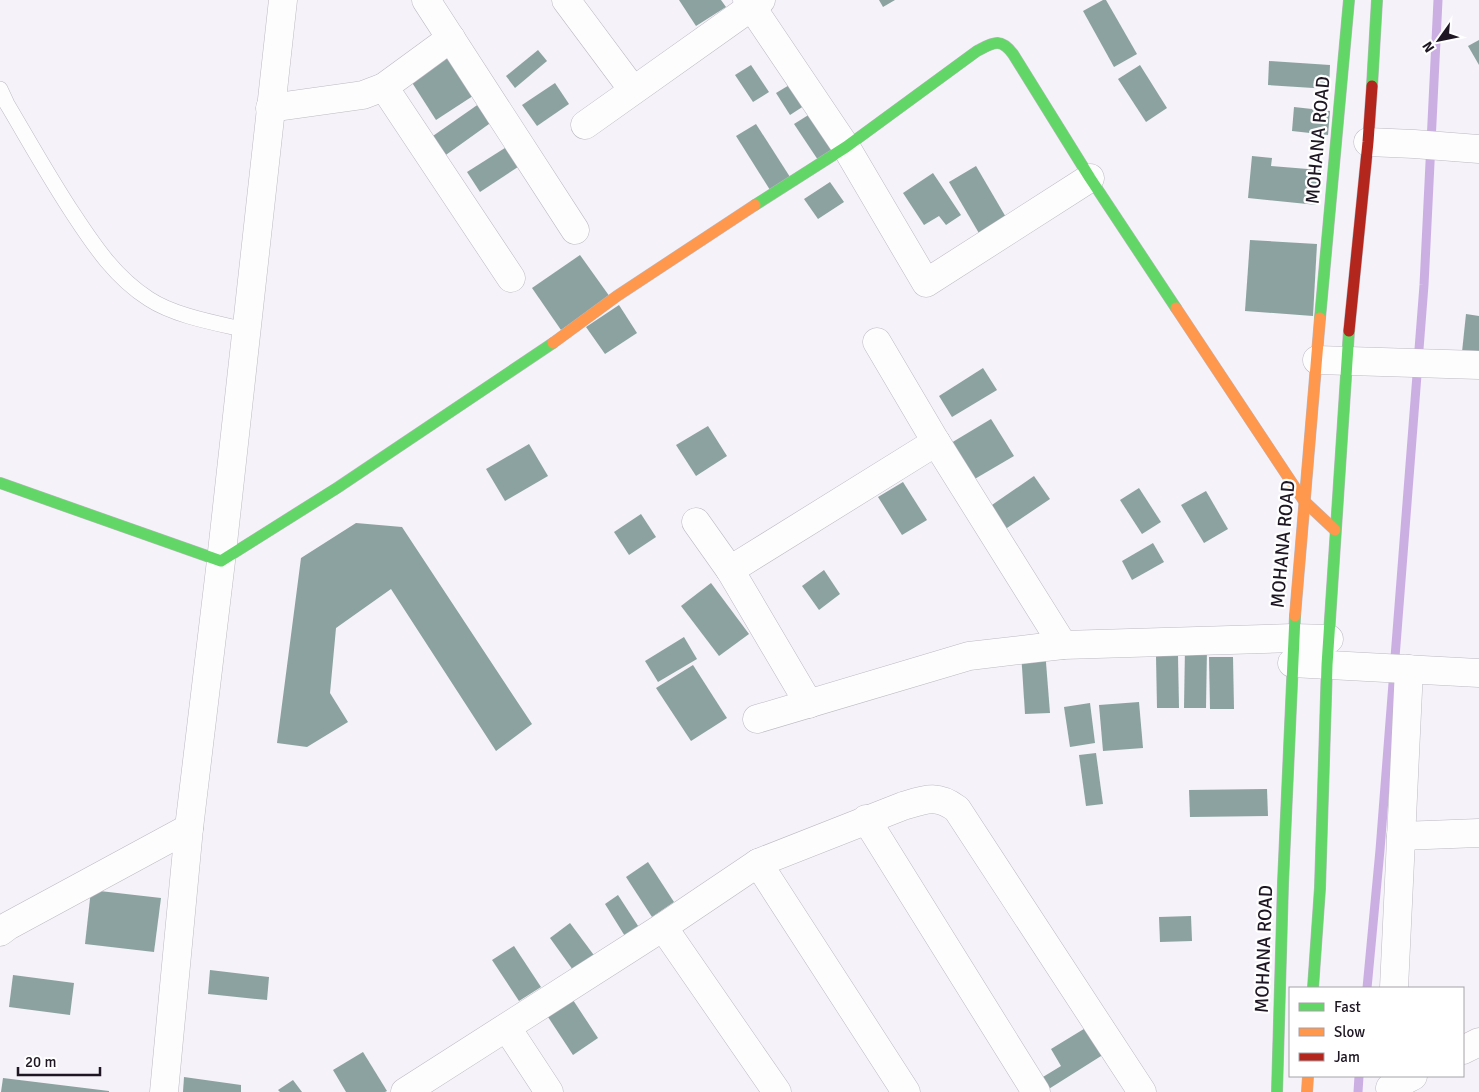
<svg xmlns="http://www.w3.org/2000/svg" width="1479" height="1092" font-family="Signika,sans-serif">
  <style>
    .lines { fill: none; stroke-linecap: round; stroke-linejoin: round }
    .stream { stroke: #cbafe3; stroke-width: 9 }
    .building { fill: #8ba2a0 }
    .lane-casing { stroke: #bdb9c2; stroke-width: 16 }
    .street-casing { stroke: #bdb9c2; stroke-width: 29 }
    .fast-casing { stroke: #bdb9c2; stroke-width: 12 }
    .slow-casing { stroke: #bdb9c2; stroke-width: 12 }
    .jam-casing { stroke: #bdb9c2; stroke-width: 12 }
    .lane { stroke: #fefdfe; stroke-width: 15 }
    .street { stroke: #fefdfe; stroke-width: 28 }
    .fast { stroke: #63d668; stroke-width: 11 }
    .slow { stroke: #ff974d; stroke-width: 11 }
    .jam { stroke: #b3261e; stroke-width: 11 }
    .labels { text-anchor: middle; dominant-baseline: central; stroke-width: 4.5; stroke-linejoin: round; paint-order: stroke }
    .street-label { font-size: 19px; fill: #1e1723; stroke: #fff }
  </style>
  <rect width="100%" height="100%" fill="#f5f2f9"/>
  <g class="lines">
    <g class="stream">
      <polyline points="1367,988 1380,850 1424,285 1438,0"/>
      <polyline points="1358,1092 1359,1076"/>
    </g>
  </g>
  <g class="building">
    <polygon points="679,0 721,0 726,7 696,26"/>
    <polygon points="879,0 895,0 883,7"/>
    <polygon points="1103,0 1106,0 1137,54 1114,67 1083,11"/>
    <polygon points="1479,40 1479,65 1468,46"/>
    <polygon points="538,50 547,61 515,88 506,76"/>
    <polygon points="453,54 479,92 436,120 411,81"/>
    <polygon points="1269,61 1330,65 1329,89 1268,85"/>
    <polygon points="751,65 769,92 753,102 735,75"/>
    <polygon points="1140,65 1167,108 1146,122 1118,79"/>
    <polygon points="796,81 810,102 790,115 776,93"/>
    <polygon points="555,83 569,104 537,126 522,105"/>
    <polygon points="483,101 496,119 443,157 430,138"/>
    <polygon points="1294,107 1330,111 1328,135 1292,131"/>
    <polygon points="818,109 844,147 820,163 794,124"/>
    <polygon points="756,124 790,177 770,190 736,136"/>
    <polygon points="511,144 524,163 480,192 467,172"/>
    <polygon points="1252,156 1272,158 1271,166 1320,170 1317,205 1248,198"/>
    <polygon points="976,166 1007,219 980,235 949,182"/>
    <polygon points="933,173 961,215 946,225 939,216 924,225 903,193"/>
    <polygon points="830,182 844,202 818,219 804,199"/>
    <polygon points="1250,240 1317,244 1313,316 1245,311"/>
    <polygon points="580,255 610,297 561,330 532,288"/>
    <polygon points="619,305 637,333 605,354 586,327"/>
    <polygon points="1466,314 1479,316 1479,354 1462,352"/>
    <polygon points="983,368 997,390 952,417 939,396"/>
    <polygon points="991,419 1014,456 973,480 951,443"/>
    <polygon points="708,426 727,456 696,476 676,445"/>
    <polygon points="529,444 548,476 505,501 486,469"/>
    <polygon points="1034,476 1050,499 1004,530 989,507"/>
    <polygon points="903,482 927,520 902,535 878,497"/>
    <polygon points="1139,488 1161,522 1142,534 1120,500"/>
    <polygon points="1206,491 1228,529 1204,543 1181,505"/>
    <polygon points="641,514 656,537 629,555 614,532"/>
    <polygon points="356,523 402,527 532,724 496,751 391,589 336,628 330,693 348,722 307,747 277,743 301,558"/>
    <polygon points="1153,543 1164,562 1132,580 1122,561"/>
    <polygon points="824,570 840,594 819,610 802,586"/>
    <polygon points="711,583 749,634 719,656 681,606"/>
    <polygon points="684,637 697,659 658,682 645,661"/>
    <polygon points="1185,647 1207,647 1206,708 1184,708"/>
    <polygon points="1045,650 1050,713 1025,714 1021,652"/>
    <polygon points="1156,656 1178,656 1179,708 1157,708"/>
    <polygon points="1209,657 1233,657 1234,709 1210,709"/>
    <polygon points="693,665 727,718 691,741 656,688"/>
    <polygon points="1139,702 1143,748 1103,751 1099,705"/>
    <polygon points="1090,703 1095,743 1070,747 1064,707"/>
    <polygon points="1096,753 1103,804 1086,806 1079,755"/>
    <polygon points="1267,789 1268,816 1190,817 1189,790"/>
    <polygon points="648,862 674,902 652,917 626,877"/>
    <polygon points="91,890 161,898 154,952 85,944"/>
    <polygon points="618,895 642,932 628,941 605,904"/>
    <polygon points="1191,916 1192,941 1160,942 1159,917"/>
    <polygon points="570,923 599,962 578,977 550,938"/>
    <polygon points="514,946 541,987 519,1001 492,960"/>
    <polygon points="210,970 269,977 267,1000 208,994"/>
    <polygon points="13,975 74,983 70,1015 9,1007"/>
    <polygon points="573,1000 598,1038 573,1055 548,1017"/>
    <polygon points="1092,1024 1109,1051 1044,1092 1033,1083 1061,1066 1051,1049"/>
    <polygon points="363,1052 387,1091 385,1092 346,1092 333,1070"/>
    <polygon points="184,1077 241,1085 241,1092 183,1092"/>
    <polygon points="3,1078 109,1091 109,1092 1,1092"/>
    <polygon points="293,1080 302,1092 280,1092 278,1090"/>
  </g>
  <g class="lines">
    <defs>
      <path id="lane" d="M 0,89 L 7,104 C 29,141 50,179 74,215 C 95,247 116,278 149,299 C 175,316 216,323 246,330"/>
      <g id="street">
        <polyline points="426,0 575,230"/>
        <polyline points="566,0 633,90"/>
        <polyline points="747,0 846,147 926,283 1090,178"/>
        <polyline points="384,87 511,278"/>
        <polyline points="270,108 363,95 384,87 451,38"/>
        <polyline points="585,125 761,0"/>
        <polyline points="1368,142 1414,144 1479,149"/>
        <polyline points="877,342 936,442 1063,645"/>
        <polyline points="1317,360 1479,365"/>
        <polyline points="696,522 730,570 809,704"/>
        <polyline points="730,570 936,442"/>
        <polyline points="1292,663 1479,673"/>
        <polyline points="757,719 969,656 1063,645 1293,638 1329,639"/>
        <polyline points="866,819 1036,1092"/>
        <polyline points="1401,836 1479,833"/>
        <polyline points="758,863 906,1092"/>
        <path d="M 663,927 L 758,863 L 903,806 C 926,799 937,794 957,809 L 1142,1092"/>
        <polyline points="0,932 8,926 189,828"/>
        <polyline points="1394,988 1409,669"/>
        <polyline points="507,1028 549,1092"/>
        <polyline points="1463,1050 1479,1042"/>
        <polyline points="1390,1088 1413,1076"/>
        <polyline points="164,1092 189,828 221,561 283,0"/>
        <polyline points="405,1092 663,927 777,1092"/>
      </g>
      <g id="fast">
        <polyline points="1372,86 1377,0"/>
        <path d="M 755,205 L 846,147 L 977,51 C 993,43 1000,37 1013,54 L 1090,178 L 1176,308"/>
        <polyline points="1320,318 1349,0"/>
        <polyline points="0,483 221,561 337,488 553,343"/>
        <polyline points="1313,988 1320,888 1327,665 1349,331"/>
        <polyline points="1277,1092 1283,883 1295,616"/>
      </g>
      <g id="slow">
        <polyline points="1176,308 1304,501 1335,530"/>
        <polyline points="553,343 617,296 755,205"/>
        <polyline points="1295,616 1320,318"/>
        <polyline points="1307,1092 1308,1076"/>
      </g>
      <polyline id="jam" points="1349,331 1368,142 1372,86"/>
    </defs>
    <use href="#lane" class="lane-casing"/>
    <use href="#street" class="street-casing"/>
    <use href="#fast" class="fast-casing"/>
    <use href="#slow" class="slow-casing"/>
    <use href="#jam" class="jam-casing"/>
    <use href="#lane" class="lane"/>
    <use href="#street" class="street"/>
    <use href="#fast" class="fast"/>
    <use href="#slow" class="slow"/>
    <use href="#jam" class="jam"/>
  </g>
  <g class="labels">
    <g class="street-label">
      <text transform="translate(1318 140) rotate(-85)">MOHANA ROAD</text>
      <text transform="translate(1283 544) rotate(-85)">MOHANA ROAD</text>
      <text transform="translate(1264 949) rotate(-88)">MOHANA ROAD</text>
    </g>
  </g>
  <rect x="1289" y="987" width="175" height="90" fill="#ffffff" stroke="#a5a2a7"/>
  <rect x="1299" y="1003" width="25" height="8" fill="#63d668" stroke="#a5a2a7"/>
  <text x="1334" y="1012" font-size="15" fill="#1e1723">Fast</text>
  <rect x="1299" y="1028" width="25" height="8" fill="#ff974d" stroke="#a5a2a7"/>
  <text x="1334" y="1037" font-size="15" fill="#1e1723">Slow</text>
  <rect x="1299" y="1053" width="25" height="8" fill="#b3261e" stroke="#a5a2a7"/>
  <text x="1334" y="1062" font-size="15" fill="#1e1723">Jam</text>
  <g transform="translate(1439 40) rotate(237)" stroke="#ffffff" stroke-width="4" paint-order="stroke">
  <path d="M0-4L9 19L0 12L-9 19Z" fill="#1e1723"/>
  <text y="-8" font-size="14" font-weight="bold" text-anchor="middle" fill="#1e1723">N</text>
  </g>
  <path d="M18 1067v8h82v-8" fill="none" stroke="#1e1723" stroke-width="2.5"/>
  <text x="25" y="1067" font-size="15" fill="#1e1723" stroke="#ffffff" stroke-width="4" paint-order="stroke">20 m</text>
</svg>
